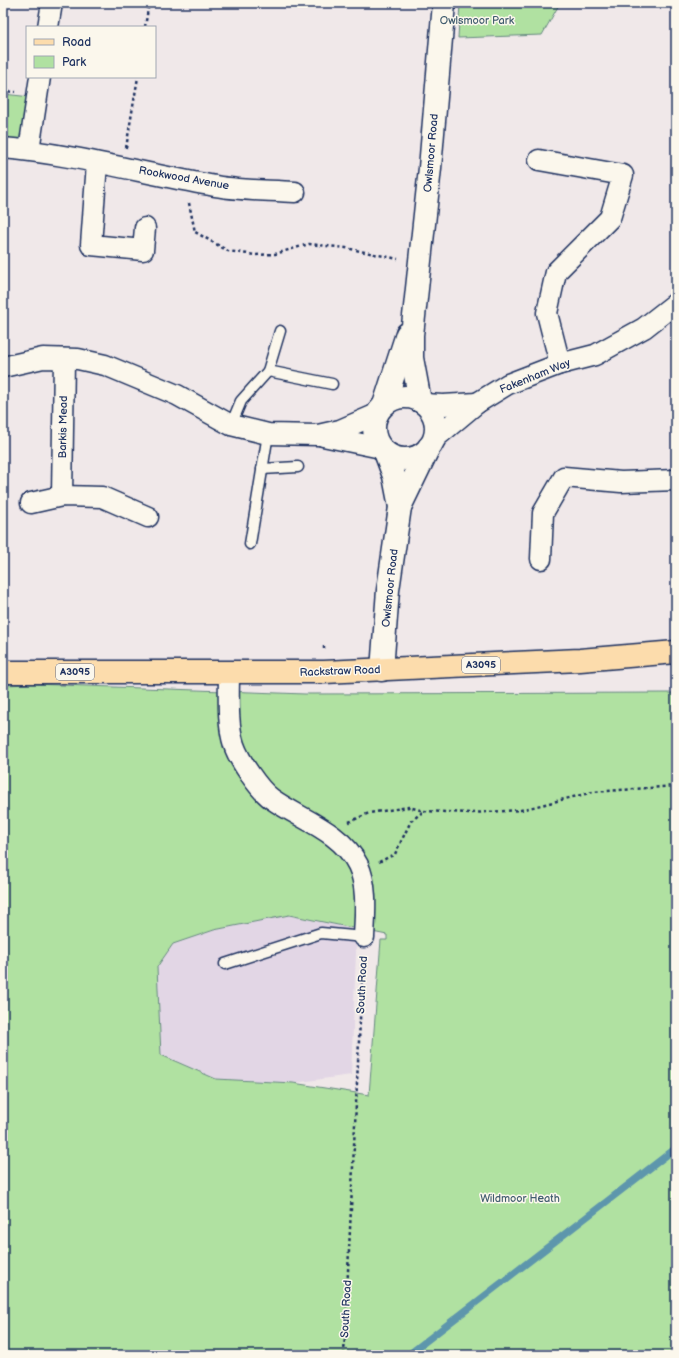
<svg xmlns="http://www.w3.org/2000/svg" width="679" height="1358" font-family="'Balsamiq Sans',sans-serif">
  <style>
    .built { fill: #e2d6e5 }
    .green { fill: #b0e1a1; stroke: #668880; fill-rule: evenodd }
    .lines { fill: none; stroke-linecap: round; stroke-linejoin: round }
    .stream { stroke: #5d96ac; stroke-width: 7 }
    .service-casing { stroke: #1b2f5e; stroke-width: 13 }
    .minor-casing { stroke: #1b2f5e; stroke-width: 23 }
    .tertiary-casing { stroke: #1b2f5e; stroke-width: 25 }
    .primary-casing { stroke: #1b2f5e; stroke-width: 25 }
    .path { stroke: #1b2f5e; stroke-width: 2.5; stroke-dasharray: 3 3; stroke-linecap: butt }
    .service { stroke: #fbf7ec; stroke-width: 10 }
    .minor { stroke: #fbf7ec; stroke-width: 20 }
    .tertiary { stroke: #fbf7ec; stroke-width: 22 }
    .primary { stroke: #fcdcac; stroke-width: 22 }
    .labels { text-anchor: middle; dominant-baseline: central; stroke-width: 3; stroke-linejoin: round; paint-order: stroke }
    .shield { fill: #fbf7ec; stroke: #5e6b89; stroke-width: 1 }
    .shield-label { font-size: 10px; font-weight: bold; fill: #1b2f5e }
    .park-label { font-size: 11px; fill: #405c6f; stroke: #fbf7ec }
    .street-label { font-size: 11px; fill: #1b2f5e; stroke: #fbf7ec }
  </style>
  <rect width="100%" height="100%" fill="#f0e8e9"/>
  <filter id="ink" filterUnits="userSpaceOnUse"><feTurbulence type="fractalNoise" baseFrequency=".025" numOctaves="2"/><feDisplacementMap in="SourceGraphic" scale="8" xChannelSelector="R" yChannelSelector="G"/><feConvolveMatrix kernelMatrix="1 2 1 2 8 2 1 2 1" color-interpolation-filters="sRGB"/></filter>
  <g filter="url(#ink)">
    <polygon class="built" points="289,915 357,929 351,1075 293,1083 216,1079 161,1055 157,967 173,944 214,930"/>
    <g class="green">
      <polygon points="460,3 560,3 542,35 458,38"/>
      <polygon points="3,94 31,97 26,146 3,144"/>
      <path d="M 32,684 L 305,694 L 676,693 L 676,1355 L 3,1355 L 3,685 ZM 289,915 L 387,935 L 387,940 L 381,940 L 369,1095 L 293,1083 L 216,1079 L 161,1055 L 157,967 L 173,944 L 214,930 Z"/>
    </g>
    <g class="lines">
      <polyline class="stream" points="408,1355 676,1148"/>
      <defs>
        <g id="service">
          <polyline points="268,371 332,384"/>
          <polyline points="231,425 241,401 268,371 280,331"/>
          <polyline points="262,469 298,467"/>
          <polyline points="250,544 268,434"/>
          <polyline points="225,964 321,933 364,937"/>
        </g>
        <g id="minor">
          <polyline points="48,27 52,3"/>
          <path d="M 3,148 C 73,154 141,173 210,185 C 238,191 267,190 295,192"/>
          <polyline points="29,150 40,77"/>
          <polyline points="539,160 623,175 610,218 556,272 547,313 560,364"/>
          <polyline points="97,163 91,245 143,250 145,228"/>
          <polyline points="3,367 43,358 78,359 105,365 177,395 231,425 268,434 318,435 340,430 377,414"/>
          <polyline points="424,404 443,405 477,403"/>
          <polyline points="323,436 381,448"/>
          <polyline points="434,439 477,403 508,384 560,364 595,355 644,328 676,303"/>
          <polyline points="62,496 64,359"/>
          <polyline points="31,503 62,496 102,497 148,517"/>
          <polyline points="541,559 543,513 564,477 621,482 676,480"/>
          <path d="M 229,672 C 229,694 227,724 234,745 C 239,760 259,790 272,799 C 300,819 341,831 358,865 C 368,886 365,914 364,937"/>
        </g>
        <g id="tertiary">
          <circle cx="405" cy="428" r="31"/>
          <polyline points="420,401 412,358 412,335 430,168 444,3"/>
          <polyline points="384,405 407,334"/>
          <polyline points="400,507 429,447"/>
          <polyline points="382,670 388,590 400,507 394,476 385,452"/>
        </g>
        <polyline id="primary" points="3,672 324,672 580,660 676,652"/>
      </defs>
      <use href="#service" class="service-casing"/>
      <use href="#minor" class="minor-casing"/>
      <use href="#tertiary" class="tertiary-casing"/>
      <use href="#primary" class="primary-casing"/>
      <g class="path">
        <polyline points="145,27 149,3"/>
        <polyline points="3,91 16,92"/>
        <polyline points="126,148 138,77"/>
        <polyline points="189,203 195,232 228,251 255,255 275,254 309,244 346,248 398,259"/>
        <polyline points="324,649 324,644"/>
        <polyline points="349,822 369,813 409,807 424,811 471,813 521,810 593,792 676,786"/>
        <polyline points="379,862 395,854 411,821 424,811"/>
        <polyline points="344,1355 363,957"/>
      </g>
      <use href="#service" class="service"/>
      <use href="#minor" class="minor"/>
      <use href="#tertiary" class="tertiary"/>
      <use href="#primary" class="primary"/>
    </g>
  </g>
  <g class="labels">
    <g class="shield">
      <rect x="462" y="657" width="38" height="16" rx="3"/>
      <rect x="56" y="664" width="38" height="16" rx="3"/>
    </g>
    <g class="shield-label">
      <text x="481" y="665">A3095</text>
      <text x="75" y="672">A3095</text>
    </g>
    <g class="park-label">
      <text x="477" y="20">Owlsmoor Park</text>
      <text x="520" y="1198">Wildmoor Heath</text>
    </g>
    <g class="street-label">
      <text transform="translate(431 153) rotate(-85)">Owlsmoor Road</text>
      <text transform="translate(184 178) rotate(10)">Rookwood Avenue</text>
      <text transform="translate(535 376) rotate(-22)">Fakenham Way</text>
      <text transform="translate(63 427) rotate(-89)">Barkis Mead</text>
      <text transform="translate(390 588) rotate(-84)">Owlsmoor Road</text>
      <text transform="translate(340 671) rotate(-2)">Rackstraw Road</text>
      <text transform="translate(362 985) rotate(-87)">South Road</text>
      <text transform="translate(346 1309) rotate(-87)">South Road</text>
    </g>
  </g>
  <rect width="679" height="1358" fill="none" stroke="#fbf7ec" stroke-width="16"/>
  <rect x="8" y="8" width="663" height="1342" fill="none" stroke="#1b2f5e" stroke-width="1.5" filter="url(#ink)"/>
  <rect x="26" y="26" width="130" height="52" fill="#fbf7ec" stroke="#a1a7b3"/>
  <rect x="34" y="39" width="20" height="6" fill="#fcdcac" stroke="#a1a7b3"/>
  <text x="62" y="46" font-size="12" fill="#1b2f5e">Road</text>
  <rect x="34" y="56" width="20" height="12" fill="#b0e1a1" stroke="#a1a7b3"/>
  <text x="62" y="66" font-size="12" fill="#1b2f5e">Park</text>
</svg>
